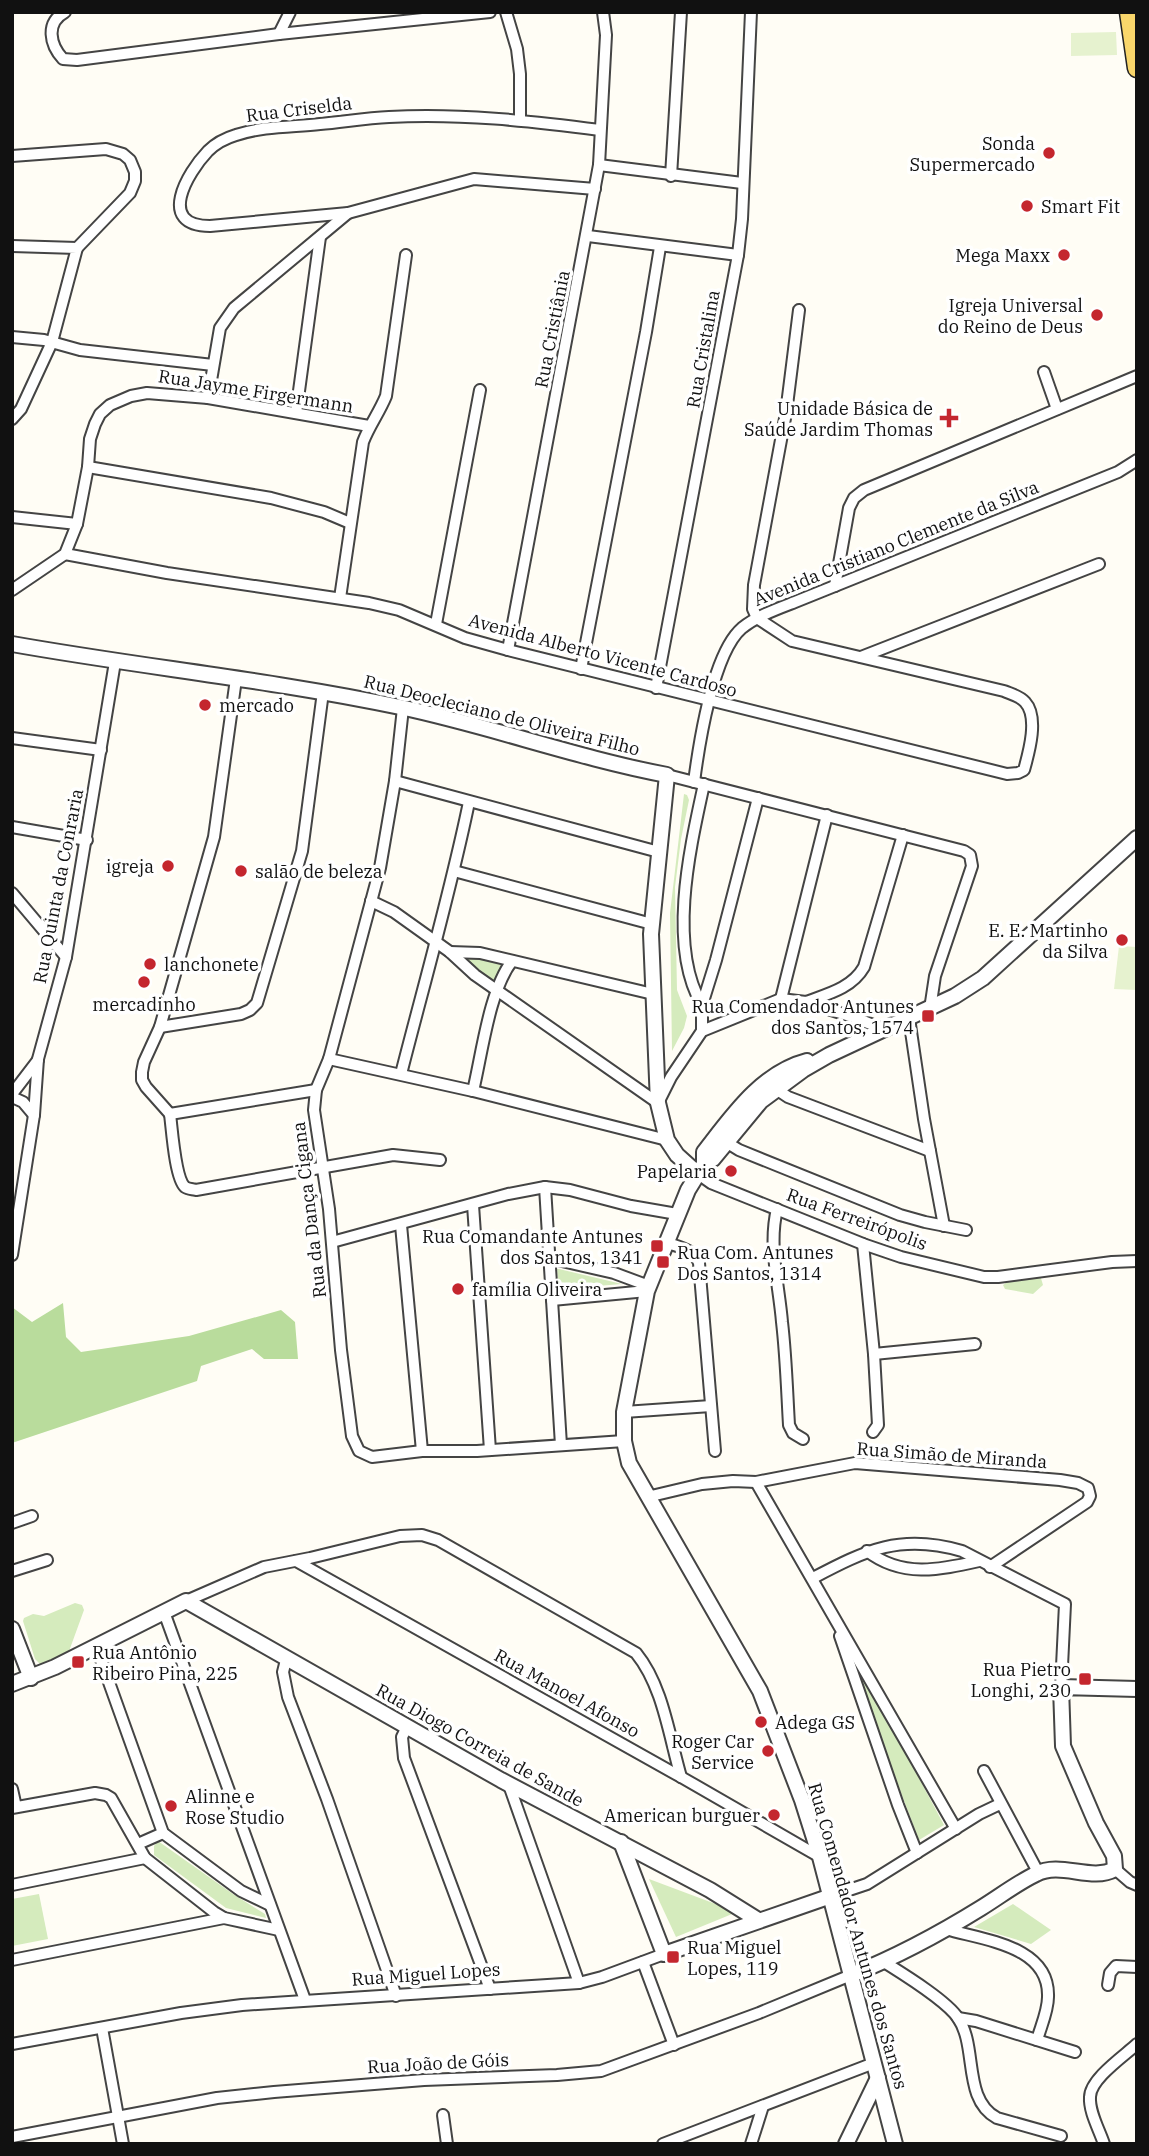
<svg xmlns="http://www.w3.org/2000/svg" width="1149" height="2156" font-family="'IBM Plex Serif',serif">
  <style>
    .green { fill: #d5ebbd }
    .forest { fill: #b9dc9c }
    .pitch { fill: #e6f2cf }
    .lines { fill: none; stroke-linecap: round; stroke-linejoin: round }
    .minor-casing { stroke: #444; stroke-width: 14 }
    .tertiary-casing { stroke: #444; stroke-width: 18 }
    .primary-casing { stroke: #222; stroke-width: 21 }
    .minor { stroke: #fff; stroke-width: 10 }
    .tertiary { stroke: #fff; stroke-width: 14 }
    .primary { stroke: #f9d66b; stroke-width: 18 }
    .poi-dot { fill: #c4262e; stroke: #fff; stroke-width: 2.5 }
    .labels { text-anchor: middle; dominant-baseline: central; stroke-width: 7; stroke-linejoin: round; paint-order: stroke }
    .street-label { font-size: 18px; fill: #111; stroke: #fff }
    .poi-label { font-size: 18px; fill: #111; stroke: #fff; text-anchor: end }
  </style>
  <rect width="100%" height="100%" fill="#fffdf5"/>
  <g class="green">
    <polygon points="684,794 687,795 689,800 681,839 675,887 677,990 687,1016 684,1028 672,1051 670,913"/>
    <polygon points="463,954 507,963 496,986 476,971"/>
    <polygon points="557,1269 559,1269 622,1284 559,1289"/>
    <polygon points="1040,1275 1043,1285 1033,1294 1005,1289 1003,1285 1012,1279"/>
    <polygon points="75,1603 82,1605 84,1610 68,1654 54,1665 40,1664 35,1659 23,1621 24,1618 33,1614 44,1616"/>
    <polygon points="859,1666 944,1825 919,1840 862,1691"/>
    <polygon points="158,1841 233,1894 265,1914 266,1918 226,1908 154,1855 154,1846"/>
    <polygon points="649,1879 737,1912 676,1937"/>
    <polygon points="39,1894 48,1939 12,1946 12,1899"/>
    <polygon points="1013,1904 1051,1930 1031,1944 974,1927"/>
  </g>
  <polygon class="forest" points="63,1303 66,1337 81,1352 189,1336 281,1310 295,1322 298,1359 264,1359 252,1349 201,1366 197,1381 12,1443 12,1307 32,1322"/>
  <g class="pitch">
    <polygon points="1116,32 1117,55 1071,56 1071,33"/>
    <polygon points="1119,946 1137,947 1137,990 1114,989"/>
  </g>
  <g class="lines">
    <defs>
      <g id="minor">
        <path d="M 65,12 C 45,23 50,45 63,59 L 77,60 L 279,34 L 490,12"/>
        <polyline points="506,12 517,49 520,74 520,120"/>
        <polyline points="279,34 290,12"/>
        <polyline points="12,156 106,149 123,154 130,160 135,172 135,181 130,193 77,248"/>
        <polyline points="599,165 742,183"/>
        <polyline points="671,176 681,12"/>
        <path d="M 595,189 L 474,179 L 348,213 L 210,226 C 156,226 187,173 208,151 C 216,143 226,138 236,135 C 263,126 292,127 320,124 C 343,122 366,118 389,117 C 459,113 531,121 600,130"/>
        <polyline points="588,236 738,255"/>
        <polyline points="12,246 77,248 52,342 21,409 12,419"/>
        <polyline points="12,337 44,340 80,350 213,365"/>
        <polyline points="1044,372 1057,409"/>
        <polyline points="208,398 220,328 234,308 348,213"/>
        <polyline points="296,413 320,237"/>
        <polyline points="88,467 271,498 324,512 350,523"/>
        <polyline points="12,517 77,524"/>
        <path d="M 65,554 L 167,573 L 369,603 L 399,610 L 465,638 L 508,650 L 1007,774 L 1018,773 L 1024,770 C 1029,752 1039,717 1025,702 C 1020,696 1011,694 1004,691 L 792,641 L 757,618 L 753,609 L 754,585 L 786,413 L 799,310"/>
        <polyline points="835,586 849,508 854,498 864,490 1137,376"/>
        <polyline points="12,590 65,554 77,524 88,467 90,439 95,424 100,414 110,405 131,396 147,393 208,398 369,426"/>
        <path d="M 340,598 L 363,442 C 369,426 379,413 386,396 L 406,255"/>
        <polyline points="436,624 480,390"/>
        <polyline points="508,650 599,165 606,35 603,12"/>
        <polyline points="861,657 1099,564"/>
        <polyline points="581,669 646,332 660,247"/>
        <polyline points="656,688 738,255 742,219 751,12"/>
        <polyline points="403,708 395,781 380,868 329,1059 316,1090 314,1110 329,1209 341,1350 352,1436 359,1451 372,1457 422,1451 477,1451 624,1441"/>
        <polyline points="12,738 101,750"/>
        <polyline points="667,775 964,851 970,855 972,866 935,976 930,1009"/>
        <polyline points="395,781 659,852"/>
        <path d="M 694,782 C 699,744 713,653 742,628 C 757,616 777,609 795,602 L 1118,472 L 1137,460"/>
        <polyline points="12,827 87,840"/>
        <polyline points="454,871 652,924"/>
        <polyline points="12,893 66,957"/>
        <polyline points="371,901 394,912 450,952 475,975 658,1103 671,1077 702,1031 781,999 806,1002 856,1018 883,1029"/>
        <polyline points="450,952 480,953 653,994"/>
        <polyline points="781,999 827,815"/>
        <path d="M 806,1002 C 828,994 852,988 864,967 L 903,835"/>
        <path d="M 702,1005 C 667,946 690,848 704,784"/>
        <polyline points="909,1018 924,1119 944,1226"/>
        <polyline points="160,1027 241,1014 250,1010 257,1003 302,851 323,692"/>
        <polyline points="702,1031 702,1005 716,960 758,798"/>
        <polyline points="329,1059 473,1091 667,1140"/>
        <path d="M 401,1074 C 424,984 450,894 469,802"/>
        <polyline points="776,1089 788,1097 930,1151"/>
        <path d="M 473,1091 C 482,1054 489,991 512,961"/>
        <polyline points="12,1094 38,1060"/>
        <polyline points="12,1097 23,1102 34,1115"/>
        <polyline points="170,1114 146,1087 142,1080 142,1072 144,1062 160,1027 214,837 236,679"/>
        <path d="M 170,1114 C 172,1129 175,1178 185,1187 C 188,1189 192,1189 196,1190 L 393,1155 L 440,1160"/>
        <polyline points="170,1114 316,1090"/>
        <polyline points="726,1142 739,1150 900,1215 925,1222 966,1230"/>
        <polyline points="697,1173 711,1183 863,1244 901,1257 984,1277 998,1277 1112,1262 1137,1261"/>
        <polyline points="545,1187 561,1445"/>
        <polyline points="473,1205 490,1450"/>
        <path d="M 777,1209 C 768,1246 779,1285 782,1322 C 786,1356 787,1391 789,1425 L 793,1433 L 803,1439"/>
        <polyline points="401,1225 422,1451"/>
        <polyline points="332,1242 508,1194 545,1187 570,1190 631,1206 677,1214"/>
        <path d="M 665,1242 C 678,1247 694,1249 699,1263 L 715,1451"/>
        <polyline points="863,1244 874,1354 878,1425 873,1432"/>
        <polyline points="12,1255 34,1115 38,1059 66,957 115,662"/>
        <polyline points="549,1258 614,1273 649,1286"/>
        <polyline points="552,1300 647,1291"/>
        <polyline points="874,1354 975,1344"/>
        <polyline points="624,1412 711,1406"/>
        <polyline points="756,1482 956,1829"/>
        <polyline points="647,1497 702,1484 733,1481 756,1482 855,1463 1060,1480 1078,1483 1088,1488 1090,1496 1087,1502 990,1567"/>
        <polyline points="12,1523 32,1516"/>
        <path d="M 867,1551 C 902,1578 939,1570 979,1561"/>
        <polyline points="296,1561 681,1777 820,1857"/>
        <polyline points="12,1571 47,1560"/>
        <path d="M 813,1578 C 866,1550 901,1533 962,1551 L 1065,1604 L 1061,1687"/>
        <path d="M 186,1601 L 264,1567 L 310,1558 L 400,1536 L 422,1535 L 438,1540 L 636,1653 C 663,1686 669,1736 681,1777"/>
        <polyline points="164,1612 305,2000"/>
        <polyline points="840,1636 898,1805 917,1853"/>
        <polyline points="96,1646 163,1833 241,1891 270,1905"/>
        <polyline points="286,1660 283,1672 288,1697 327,1799 396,1996"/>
        <polyline points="407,1727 402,1737 404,1758 490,1989"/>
        <polyline points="984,1771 1038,1872"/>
        <polyline points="509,1785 579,1983"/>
        <polyline points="12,1789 16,1807"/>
        <polyline points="12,1808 95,1793 106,1795 111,1798 145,1858 214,1912 224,1918 279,1930"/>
        <polyline points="138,1844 163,1833"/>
        <polyline points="1115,1869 1130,1882 1137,1885"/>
        <polyline points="12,1885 145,1858"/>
        <polyline points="831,1896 867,1884 979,1814 1000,1804"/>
        <path d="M 946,1929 C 982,1940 1050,1945 1048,1997 C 1048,2011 1041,2026 1037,2040"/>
        <polyline points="12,1960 224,1918"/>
        <polyline points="643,1962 674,2045"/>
        <path d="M 884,1962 C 903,1974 946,2000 958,2018 C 978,2047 962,2099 997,2118 L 1061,2136"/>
        <polyline points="1108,1985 1110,1973 1116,1966 1137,1967"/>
        <polyline points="958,2018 976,2021 1075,2052"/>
        <polyline points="102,2028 123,2144"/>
        <polyline points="12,2044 181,2013 242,2005 579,1983 602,1977 664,1954"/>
        <polyline points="443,2115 447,2144"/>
        <polyline points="12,2137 217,2098 274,2092 424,2080 557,2075 601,2071 759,2013 851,1975"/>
        <polyline points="663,2144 874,2063"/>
        <polyline points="751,2144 763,2106"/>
        <path d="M 1104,2144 C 1099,2129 1089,2112 1090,2097 C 1090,2079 1124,2056 1137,2044"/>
      </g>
      <g id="tertiary">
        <path d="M 12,644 C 141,667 272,680 400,707 C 490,726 577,758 667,775 L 651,934 L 658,1103 L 667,1140 L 677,1155 L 697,1173"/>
        <path d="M 704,1164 L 704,1152 C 732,1116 761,1073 807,1061"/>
        <polyline points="12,1629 31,1678"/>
        <polyline points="12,1684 55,1667 186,1601 501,1780 710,1890 758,1920"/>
        <polyline points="621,1842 664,1954 831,1896"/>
        <path d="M 851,1975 C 896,1957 939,1934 981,1908 C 999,1897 1017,1883 1036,1874 C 1061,1861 1091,1882 1115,1869 L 1114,1856 L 1096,1823 L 1063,1746 L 1061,1687 L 1137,1689"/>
        <polyline points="846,2144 878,2078"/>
        <polyline points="895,2144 820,1857 802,1800 760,1691 629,1463 624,1441 624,1412 647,1291 688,1190 704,1164 713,1159 761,1101 803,1070 829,1055 955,996 983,978 1137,838"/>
      </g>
      <polyline id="primary" points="1129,12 1137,68"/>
    </defs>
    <use href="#minor" class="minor-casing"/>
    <use href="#tertiary" class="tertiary-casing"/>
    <use href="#primary" class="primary-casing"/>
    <use href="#minor" class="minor"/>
    <use href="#tertiary" class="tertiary"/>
    <use href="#primary" class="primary"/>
  </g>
  <g class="poi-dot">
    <circle cx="1049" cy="153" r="7"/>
    <circle cx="1027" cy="206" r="7"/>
    <circle cx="1064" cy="255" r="7"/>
    <circle cx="1097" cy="315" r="7"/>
    <path d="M945.5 407.5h7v7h7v7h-7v7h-7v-7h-7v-7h7z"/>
    <circle cx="205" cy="705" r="7"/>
    <circle cx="168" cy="866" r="7"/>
    <circle cx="241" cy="871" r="7"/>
    <circle cx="1122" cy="940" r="7"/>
    <circle cx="150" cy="964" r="7"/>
    <circle cx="144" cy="982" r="7"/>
    <rect x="921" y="1009" width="14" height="14" rx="3.5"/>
    <circle cx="731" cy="1171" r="7"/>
    <rect x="650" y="1239" width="14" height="14" rx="3.5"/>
    <rect x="656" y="1255" width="14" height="14" rx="3.5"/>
    <circle cx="458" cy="1289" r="7"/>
    <rect x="71" y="1655" width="14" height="14" rx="3.5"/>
    <rect x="1078" y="1672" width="14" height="14" rx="3.5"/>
    <circle cx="761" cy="1722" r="7"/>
    <circle cx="768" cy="1751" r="7"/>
    <circle cx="171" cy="1806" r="7"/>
    <circle cx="774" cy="1815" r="7"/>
    <rect x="666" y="1950" width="14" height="14" rx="3.5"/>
  </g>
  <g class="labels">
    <g class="street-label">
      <text transform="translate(299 109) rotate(-7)">Rua Criselda</text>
      <text transform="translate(552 329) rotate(-79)">Rua Cristiânia</text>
      <text transform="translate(703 349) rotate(-80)">Rua Cristalina</text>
      <text transform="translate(256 391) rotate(9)">Rua Jayme Firgermann</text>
      <text transform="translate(896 543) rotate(-22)">Avenida Cristiano Clemente da Silva</text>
      <text transform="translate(603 655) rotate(15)">Avenida Alberto Vicente Cardoso</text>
      <text transform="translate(502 715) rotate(14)">Rua Deocleciano de Oliveira Filho</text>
      <text transform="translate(58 886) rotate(-79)">Rua Quinta da Conraria</text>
      <text transform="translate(309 1210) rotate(-97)">Rua da Dança Cigana</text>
      <text transform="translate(857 1219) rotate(20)">Rua Ferreirópolis</text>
      <text transform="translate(952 1455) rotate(4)">Rua Simão de Miranda</text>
      <text transform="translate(567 1693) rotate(29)">Rua Manoel Afonso</text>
      <text transform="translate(480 1745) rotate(29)">Rua Diogo Correia de Sande</text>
      <text transform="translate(858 1936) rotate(74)">Rua Comendador Antunes dos Santos</text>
      <text transform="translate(426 1974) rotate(-4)">Rua Miguel Lopes</text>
      <text transform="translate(438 2063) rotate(-3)">Rua João de Góis</text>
    </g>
    <g class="poi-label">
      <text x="1035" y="143">Sonda<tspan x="1035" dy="21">Supermercado</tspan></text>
      <text x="1041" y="206" text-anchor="start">Smart Fit</text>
      <text x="1050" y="255">Mega Maxx</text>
      <text x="1083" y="305">Igreja Universal<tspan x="1083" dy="21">do Reino de Deus</tspan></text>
      <text x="933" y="408">Unidade Básica de<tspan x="933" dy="21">Saúde Jardim Thomas</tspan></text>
      <text x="219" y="705" text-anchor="start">mercado</text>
      <text x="154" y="866">igreja</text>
      <text x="255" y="871" text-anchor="start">salão de beleza</text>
      <text x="1108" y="930">E. E. Martinho<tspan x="1108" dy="21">da Silva</tspan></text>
      <text x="164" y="964" text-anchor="start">lanchonete</text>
      <text x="144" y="1004" text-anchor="middle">mercadinho</text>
      <text x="914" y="1006">Rua Comendador Antunes<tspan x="914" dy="21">dos Santos, 1574</tspan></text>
      <text x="717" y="1171">Papelaria</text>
      <text x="643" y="1236">Rua Comandante Antunes<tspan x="643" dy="21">dos Santos, 1341</tspan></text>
      <text x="677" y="1252" text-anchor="start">Rua Com. Antunes<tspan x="677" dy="21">Dos Santos, 1314</tspan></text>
      <text x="472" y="1289" text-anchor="start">família Oliveira</text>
      <text x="92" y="1652" text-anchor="start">Rua Antônio<tspan x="92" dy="21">Ribeiro Pina, 225</tspan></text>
      <text x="1071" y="1669">Rua Pietro<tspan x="1071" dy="21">Longhi, 230</tspan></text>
      <text x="775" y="1722" text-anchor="start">Adega GS</text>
      <text x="754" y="1741">Roger Car<tspan x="754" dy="21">Service</tspan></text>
      <text x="185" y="1796" text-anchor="start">Alinne e<tspan x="185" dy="21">Rose Studio</tspan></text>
      <text x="760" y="1815">American burguer</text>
      <text x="687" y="1947" text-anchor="start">Rua Miguel<tspan x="687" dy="21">Lopes, 119</tspan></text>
    </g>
  </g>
  <rect width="1149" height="2156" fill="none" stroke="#111111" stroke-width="28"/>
</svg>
